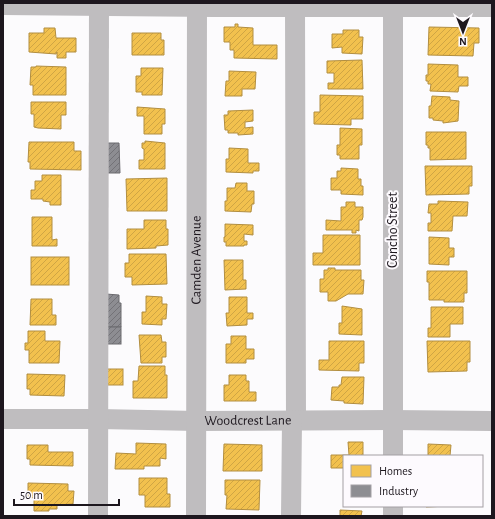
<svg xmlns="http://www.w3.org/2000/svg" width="495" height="519" font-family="'Alegreya Sans',sans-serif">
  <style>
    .homes { fill: url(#homes-hatch); stroke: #b28e40 }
    .industry { fill: url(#industry-hatch); stroke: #6b6a6f }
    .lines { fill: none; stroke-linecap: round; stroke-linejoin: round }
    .minor { stroke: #bfbdbf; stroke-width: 20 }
    .labels { text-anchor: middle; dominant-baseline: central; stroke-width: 4; stroke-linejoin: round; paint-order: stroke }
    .street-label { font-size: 14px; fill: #1d171e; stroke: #fdfafe }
  </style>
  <defs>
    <pattern id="homes-hatch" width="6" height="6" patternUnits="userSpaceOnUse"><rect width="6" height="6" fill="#f2c14e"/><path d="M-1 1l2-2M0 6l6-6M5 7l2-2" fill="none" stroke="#cfa544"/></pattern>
    <pattern id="industry-hatch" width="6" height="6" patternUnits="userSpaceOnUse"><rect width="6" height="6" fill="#8d8d92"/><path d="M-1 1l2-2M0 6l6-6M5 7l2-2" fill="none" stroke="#737277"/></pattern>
  </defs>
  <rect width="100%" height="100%" fill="#fcfbfd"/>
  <g class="homes">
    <polygon points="235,24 238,24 238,27 253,28 253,45 277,45 277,59 234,58 234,50 230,50 230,42 224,42 224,27 235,27"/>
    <polygon points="429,27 479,28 479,43 474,43 473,56 428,55"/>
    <polygon points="44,28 55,28 56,38 76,38 76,52 66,52 66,58 57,58 57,52 56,54 29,52 29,33 44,33"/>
    <polygon points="343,30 359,30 359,37 363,37 362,54 342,53 342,47 332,48 332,34 343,34"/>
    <polygon points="132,33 161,33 161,40 164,40 164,55 132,55"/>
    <polygon points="362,60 363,89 328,89 328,83 334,83 334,73 327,73 327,61"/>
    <polygon points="428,64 458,65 458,77 468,77 468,86 459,86 458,92 430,91 431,84 428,84 428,81 426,81 426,75 428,75"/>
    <polygon points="36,66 66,67 66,95 33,95 33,85 30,85 31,67 36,67"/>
    <polygon points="141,68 163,68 162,95 142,95 142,92 136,92 136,76 141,76"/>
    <polygon points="229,71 256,72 255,89 242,89 242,96 225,96 226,81 229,81"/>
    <polygon points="320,95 363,96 363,119 351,119 351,125 314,124 314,112 320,112"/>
    <polygon points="432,96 450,97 450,100 459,101 458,121 443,123 443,121 433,120 433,118 429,118 429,106 431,106"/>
    <polygon points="31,102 66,102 66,115 61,115 61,129 38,128 34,127 34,114 31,114"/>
    <polygon points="137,107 165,109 165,124 162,124 162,134 144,134 144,116 137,116"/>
    <polygon points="253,110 253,121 245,122 245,128 253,127 253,134 238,135 238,133 228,133 228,130 225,130 224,115 228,115 228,111"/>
    <polygon points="340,128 362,129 362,145 359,145 359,159 340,159 340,155 337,155 337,145 340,145"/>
    <polygon points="426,132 466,132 466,159 430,160 430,148 428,148 428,145 426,145"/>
    <polygon points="145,141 165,143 165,169 139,169 139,160 144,160 144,149 142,148 142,143 145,143"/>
    <polygon points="29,142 74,142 74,151 81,151 81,170 30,169 30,162 28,162"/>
    <polygon points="229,148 248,149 248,163 259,163 259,171 253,171 253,173 226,172 226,159 229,159"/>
    <polygon points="425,166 472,166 472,186 469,186 469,194 426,195"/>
    <polygon points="341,168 358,169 358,179 361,179 361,186 363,186 363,195 341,194 341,190 331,190 331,178 337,178 337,171 341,171"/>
    <polygon points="42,175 61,175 61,205 50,205 50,202 43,201 43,199 31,199 31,190 35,190 35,181 42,181"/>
    <polygon points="167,178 167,211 127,211 126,179"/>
    <polygon points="236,183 247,183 247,191 254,191 254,204 252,204 251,212 225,211 225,201 227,201 227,188 235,188"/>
    <polygon points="438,201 468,202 467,216 453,216 452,231 428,231 428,223 431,223 431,213 428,213 429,204 438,204"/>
    <polygon points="346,202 355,202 355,207 363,207 363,217 362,220 359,220 359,231 356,230 356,233 352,233 352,230 326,230 326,220 341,221 341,207 346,207"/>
    <polygon points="32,217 52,217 52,240 57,239 57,246 32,246"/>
    <polygon points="144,220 166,220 166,229 168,229 168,245 156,246 156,248 127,249 127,229 144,229"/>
    <polygon points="225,224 253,225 253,235 244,234 244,241 247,241 247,245 244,245 244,246 226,246 226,242 224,242 224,237 225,237"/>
    <polygon points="323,235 360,235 360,265 313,265 313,253 323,253"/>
    <polygon points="429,237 449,238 449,248 454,248 454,257 449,257 449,265 429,264"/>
    <polygon points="129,254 166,254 167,284 132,285 132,277 125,277 125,263 129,263"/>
    <rect x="31" y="257" width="38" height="28"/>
    <polygon points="224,260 243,260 243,280 246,280 246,289 225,290"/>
    <polygon points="328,268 335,268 335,270 361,270 361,280 364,280 363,294 348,294 336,301 328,301 328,292 320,292 320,279 324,279 324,270 328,270"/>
    <polygon points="427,271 467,271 467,293 464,293 464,302 444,302 444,300 429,300 429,282 427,282"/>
    <polygon points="146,296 162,297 162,304 167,304 166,319 162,319 162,325 142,324 142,312 146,312"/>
    <polygon points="229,297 247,297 247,313 253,313 253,319 247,319 247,325 227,326 226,313 229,313"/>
    <polygon points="31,299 52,299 52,315 56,315 56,325 30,325"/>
    <polygon points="342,306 362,309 362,335 339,334 339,323 342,323"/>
    <polygon points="431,307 463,307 463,324 450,324 450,337 428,337 428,328 431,328"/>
    <polygon points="28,331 45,331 45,341 60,341 59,363 29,363 29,350 25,350 25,343 28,343"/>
    <polygon points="139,335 161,335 162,342 166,342 166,357 162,357 162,363 141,363"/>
    <polygon points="231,336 246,336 246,349 254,349 254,359 246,359 246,363 226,363 226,344 231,344"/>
    <polygon points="329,341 364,341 364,363 359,363 359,371 319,370 319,360 329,360"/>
    <polygon points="427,341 470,341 470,362 467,362 467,371 428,372"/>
    <polygon points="139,366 165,366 165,375 167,375 167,398 133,398 133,381 138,381"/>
    <rect x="101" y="369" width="22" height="16"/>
    <polygon points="27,374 65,375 64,396 30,395 30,389 27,389"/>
    <polygon points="229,375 246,375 246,381 249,381 249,392 256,392 256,401 224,401 224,385 229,385"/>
    <polygon points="342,377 364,377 363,404 344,403 344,401 331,400 332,387 339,387 339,385 341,385"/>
    <polygon points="348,442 363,442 363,456 344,456 344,468 331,468 331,455 349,455"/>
    <polygon points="136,443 166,444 166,459 160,458 160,466 144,466 144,469 115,469 116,453 136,454"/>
    <polygon points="224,444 262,445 262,471 223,471"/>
    <polygon points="428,444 451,445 450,456 428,456"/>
    <polygon points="27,445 48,445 48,452 73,452 73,466 30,465 30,459 27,459"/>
    <polygon points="139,478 167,478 167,494 170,494 170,507 145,507 145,495 139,495"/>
    <polygon points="225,480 260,480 259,510 226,509 227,495 225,495"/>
    <polygon points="28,483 68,484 68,491 74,491 73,504 57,505 57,509 49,509 49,511 34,511 34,498 28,497"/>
    <polygon points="426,506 449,506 426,507"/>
    <polygon points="340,510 362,511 361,516 340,516"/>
  </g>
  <g class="industry">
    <polygon points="102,143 119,143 120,173 102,173"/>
    <polygon points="106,294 119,295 119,303 121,303 121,327 106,327"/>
    <rect x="106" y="327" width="15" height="17"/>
  </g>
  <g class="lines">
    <g class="minor">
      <polyline points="295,3 296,421"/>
      <polyline points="3,5 213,7 492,7"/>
      <path id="s1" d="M 3,419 L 99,419 L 197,421 L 392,420 L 492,421"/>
      <polyline points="393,456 393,3"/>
      <polyline points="393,506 393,516"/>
      <polyline points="98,516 99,3"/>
      <path id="s2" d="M 196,516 L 197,3"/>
      <polyline points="291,516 292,421"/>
    </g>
  </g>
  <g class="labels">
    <g class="street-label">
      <text transform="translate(393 230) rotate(-90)">Concho Street</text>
      <text stroke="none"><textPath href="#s2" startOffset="256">Camden Avenue</textPath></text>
      <text stroke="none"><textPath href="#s1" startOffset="245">Woodcrest Lane</textPath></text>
    </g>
  </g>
  <rect width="495" height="519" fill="none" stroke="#1d171e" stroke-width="8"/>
  <rect x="343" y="455" width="140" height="52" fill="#fdfafe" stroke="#a39fa4"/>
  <rect x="351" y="465" width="20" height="12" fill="#f2c14e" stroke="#a39fa4"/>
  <text x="379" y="475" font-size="12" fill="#1d171e">Homes</text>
  <rect x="351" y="485" width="20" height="12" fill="#8d8d92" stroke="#a39fa4"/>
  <text x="379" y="495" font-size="12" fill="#1d171e">Industry</text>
  <g transform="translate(463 32) rotate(180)" stroke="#fdfafe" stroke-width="3" paint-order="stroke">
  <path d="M0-3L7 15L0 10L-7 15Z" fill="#1d171e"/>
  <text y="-6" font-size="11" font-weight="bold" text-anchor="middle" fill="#1d171e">N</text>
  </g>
  <path d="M14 499v6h105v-6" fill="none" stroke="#1d171e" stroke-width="2"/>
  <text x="20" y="499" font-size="12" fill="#1d171e" stroke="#fdfafe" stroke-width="3" paint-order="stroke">50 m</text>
</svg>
